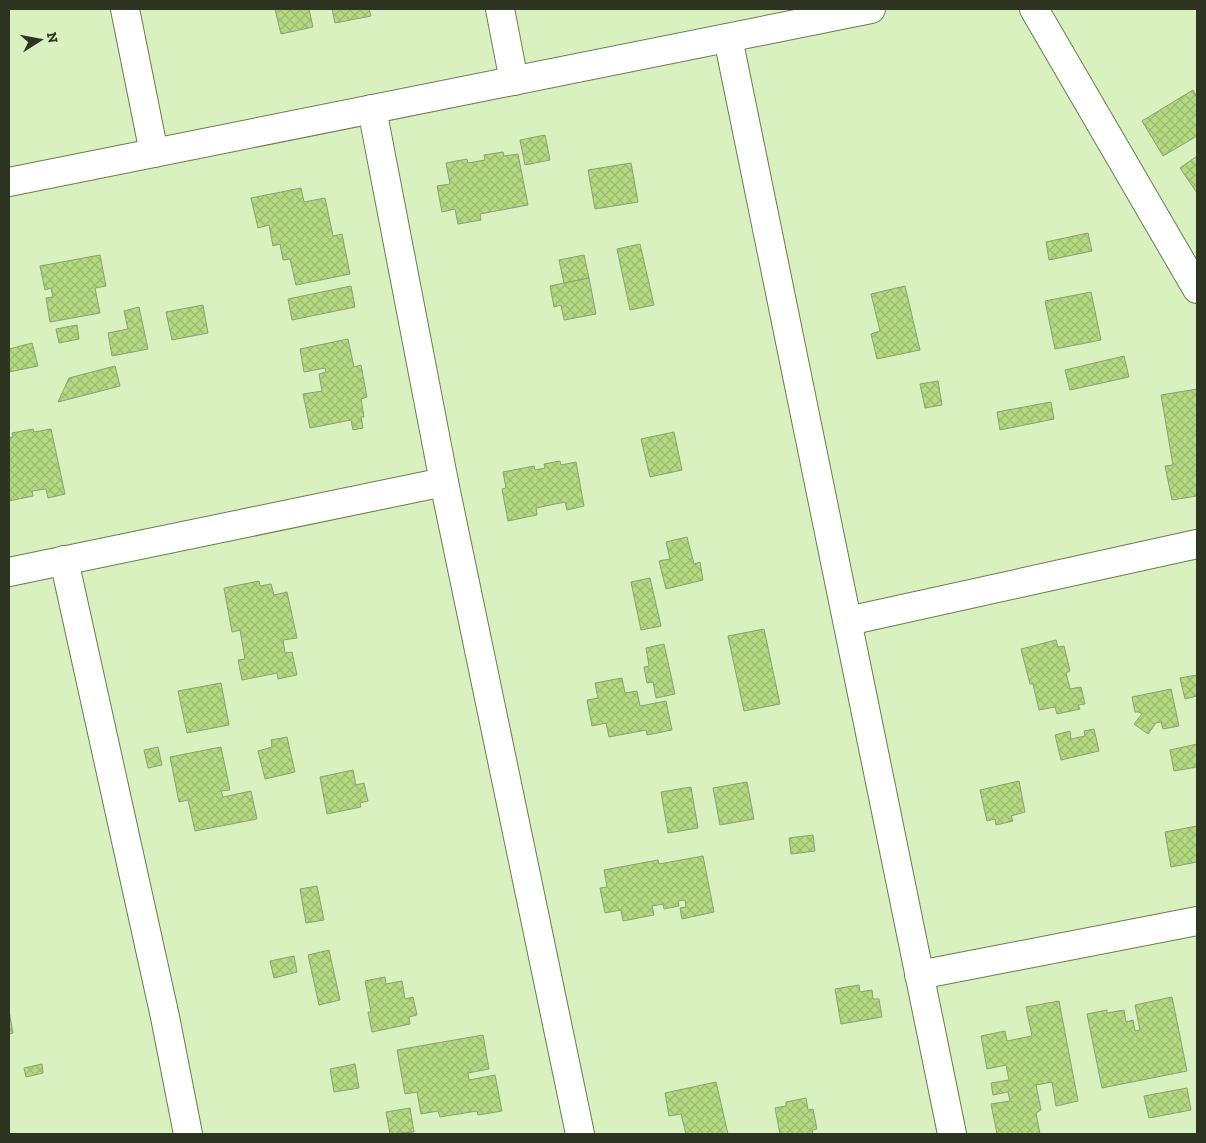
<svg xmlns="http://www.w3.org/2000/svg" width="1206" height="1143" font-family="'Zilla Slab',serif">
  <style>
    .building { fill: url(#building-cross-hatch); stroke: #8ca173 }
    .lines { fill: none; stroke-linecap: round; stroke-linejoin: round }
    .minor-casing { stroke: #697d50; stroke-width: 30 }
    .minor { stroke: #fff; stroke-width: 28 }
  </style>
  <defs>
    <pattern id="building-cross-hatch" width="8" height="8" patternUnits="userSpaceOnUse" patternTransform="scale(1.25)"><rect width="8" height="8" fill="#b3d981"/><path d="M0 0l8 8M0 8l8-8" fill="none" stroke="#9abb6f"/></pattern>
  </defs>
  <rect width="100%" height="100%" fill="#d9f0bf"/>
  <g class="building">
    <polygon points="275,9 309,9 313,27 281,34"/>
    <polygon points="332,9 369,9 371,16 335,23"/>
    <polygon points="1193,90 1197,97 1197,136 1163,156 1142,121"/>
    <polygon points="545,135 550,160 525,165 520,140"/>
    <polygon points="503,152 504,156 518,154 528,205 480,214 481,220 458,224 455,209 442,212 437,186 450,184 446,163 467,159 468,163 485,160 484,155"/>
    <polygon points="1197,156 1197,193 1180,168"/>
    <polygon points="631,163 638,202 595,209 588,170"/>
    <polygon points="301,188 304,202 325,198 333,236 342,234 350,274 296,285 290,259 283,260 280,244 273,246 269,225 258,228 251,198"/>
    <polygon points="1088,233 1092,251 1049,260 1046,242"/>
    <polygon points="640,244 654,305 630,310 617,249"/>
    <polygon points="100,255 106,286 95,288 100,313 50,322 46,298 53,297 51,288 45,290 40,266"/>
    <polygon points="584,255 589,278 564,283 559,260"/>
    <polygon points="589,278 596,314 564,320 561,305 554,307 550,286"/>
    <polygon points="351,286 355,307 292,320 288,299"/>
    <polygon points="905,286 920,350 877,359 871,334 880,331 871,294"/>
    <polygon points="1091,292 1101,340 1055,349 1045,301"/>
    <polygon points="203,305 208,333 172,340 166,312"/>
    <polygon points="139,307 148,349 112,356 108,333 128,329 124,311"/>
    <polygon points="77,325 79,339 59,343 56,329"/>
    <polygon points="348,339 354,367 361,365 367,397 361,399 364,417 361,417 363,428 353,430 351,420 310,428 303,394 322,391 319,374 326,372 325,368 304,372 300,349"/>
    <polygon points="32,343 38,366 9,372 9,349"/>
    <polygon points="1124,356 1129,377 1070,390 1065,370"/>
    <polygon points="115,366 120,386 58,402 69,378"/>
    <polygon points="938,381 942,405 925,408 920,384"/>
    <polygon points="1197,389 1197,496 1172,500 1165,466 1173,465 1161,395"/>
    <polygon points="1051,402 1054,419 1000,430 997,412"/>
    <polygon points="33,429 34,432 51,429 65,494 48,498 46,489 32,491 33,496 9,501 9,438 13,437 12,433"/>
    <polygon points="674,432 682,470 650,477 641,439"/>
    <polygon points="560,461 561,465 576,462 584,506 567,510 565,502 536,508 537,515 508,521 502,489 506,488 503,472 534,466 535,470 545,468 544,464"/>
    <polygon points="687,537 694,564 700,562 703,580 666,589 659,561 670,559 666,542"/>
    <polygon points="650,578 661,626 641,630 631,582"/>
    <polygon points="259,581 260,586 271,584 274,595 287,592 297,638 283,640 285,653 292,652 297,675 278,679 277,673 242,680 238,660 245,659 240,630 232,632 224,588"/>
    <polygon points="764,629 780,704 744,711 728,636"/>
    <polygon points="1056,640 1058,647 1064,646 1070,671 1066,673 1070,689 1081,687 1085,704 1078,705 1080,709 1057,714 1055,707 1039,710 1033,684 1030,684 1021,649"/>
    <polygon points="664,644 675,694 656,698 653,682 647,683 644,667 649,666 646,648"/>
    <polygon points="1197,675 1197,696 1185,699 1180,678"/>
    <polygon points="622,678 625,693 637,691 640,706 666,701 672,730 647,735 646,730 609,737 606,723 592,726 587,700 598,698 595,683"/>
    <polygon points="221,683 229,725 187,733 178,691"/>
    <polygon points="1171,689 1179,726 1163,729 1161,722 1156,723 1148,734 1134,724 1142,714 1139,712 1135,712 1132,697"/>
    <polygon points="1094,729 1099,751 1061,760 1055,735 1070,731 1071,739 1085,736 1084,731"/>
    <polygon points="287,737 295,772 265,779 258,751 272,747 271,740"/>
    <polygon points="1197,744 1197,767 1174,771 1170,750"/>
    <polygon points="158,747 162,765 148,768 144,750"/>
    <polygon points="221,747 230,790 221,791 223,797 251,791 257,819 195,831 188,800 179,802 170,757"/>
    <polygon points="353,770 356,785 364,783 368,801 360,803 361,807 327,814 320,777"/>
    <polygon points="1019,781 1025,812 1011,816 1013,821 996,825 995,819 987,821 980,790"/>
    <polygon points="747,782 754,819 720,825 713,788"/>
    <polygon points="691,787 698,828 668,833 661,792"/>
    <polygon points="1197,826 1197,862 1171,867 1165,832"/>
    <polygon points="813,835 815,851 791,854 789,838"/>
    <polygon points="703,856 714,912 682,919 680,908 686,907 685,900 678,901 679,906 664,909 663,904 652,906 654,915 623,921 621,910 605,913 600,888 607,887 604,870 658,860 659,864"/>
    <polygon points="317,886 324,920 306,923 300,889"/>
    <polygon points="329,950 340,1000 319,1005 308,955"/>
    <polygon points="294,956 297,972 274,978 270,961"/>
    <polygon points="385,977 386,984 402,981 405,999 413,997 417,1015 409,1017 410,1024 372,1032 368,1012 371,1012 365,981"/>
    <polygon points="859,985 860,992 872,990 873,999 879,999 882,1017 841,1024 835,989"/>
    <polygon points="1172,997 1187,1071 1102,1088 1087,1014 1107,1010 1107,1013 1124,1010 1126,1022 1133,1020 1135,1031 1140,1030 1135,1005"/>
    <polygon points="1059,1001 1078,1101 1056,1106 1052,1082 1036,1085 1041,1110 1036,1113 1040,1134 997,1134 991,1104 1010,1101 1008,1092 993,1095 991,1083 1009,1080 1006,1065 987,1069 981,1036 1005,1031 1007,1041 1032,1036 1026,1007"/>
    <polygon points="9,1011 13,1033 9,1034"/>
    <polygon points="483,1035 489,1069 468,1073 469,1080 495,1075 502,1111 478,1115 477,1111 440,1117 438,1111 421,1114 417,1092 405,1094 397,1050"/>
    <polygon points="42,1064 43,1073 26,1077 24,1068"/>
    <polygon points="355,1064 359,1088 334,1092 330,1069"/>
    <polygon points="716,1082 728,1134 686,1134 681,1114 669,1116 665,1093"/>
    <polygon points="1187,1088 1191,1110 1149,1118 1144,1096"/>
    <polygon points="806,1098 808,1110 813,1109 817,1129 812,1130 813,1134 780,1134 775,1108 786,1106 786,1102"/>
    <polygon points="410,1108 414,1132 390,1134 386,1112"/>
  </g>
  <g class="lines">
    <defs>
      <g id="minor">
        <polyline points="125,9 154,153"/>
        <polyline points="500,9 514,81"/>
        <polyline points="1034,9 1197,289"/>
        <polyline points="728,38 952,1134"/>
        <polyline points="372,109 444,482 580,1134"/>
        <polyline points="9,182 871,9"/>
        <polyline points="64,560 165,1017 188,1134"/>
        <polyline points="9,572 444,482"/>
        <polyline points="848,621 1197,544"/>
        <polyline points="919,975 1197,921"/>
      </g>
    </defs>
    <use href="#minor" class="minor-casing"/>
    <use href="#minor" class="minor"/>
  </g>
  <rect width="1206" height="1143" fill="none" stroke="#2d3522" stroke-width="20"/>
  <g transform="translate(40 40) rotate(79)" stroke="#d9f0bf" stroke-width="4" paint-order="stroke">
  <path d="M0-4L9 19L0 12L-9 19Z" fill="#2d3522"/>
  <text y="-8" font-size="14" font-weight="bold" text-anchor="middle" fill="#2d3522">N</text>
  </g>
</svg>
